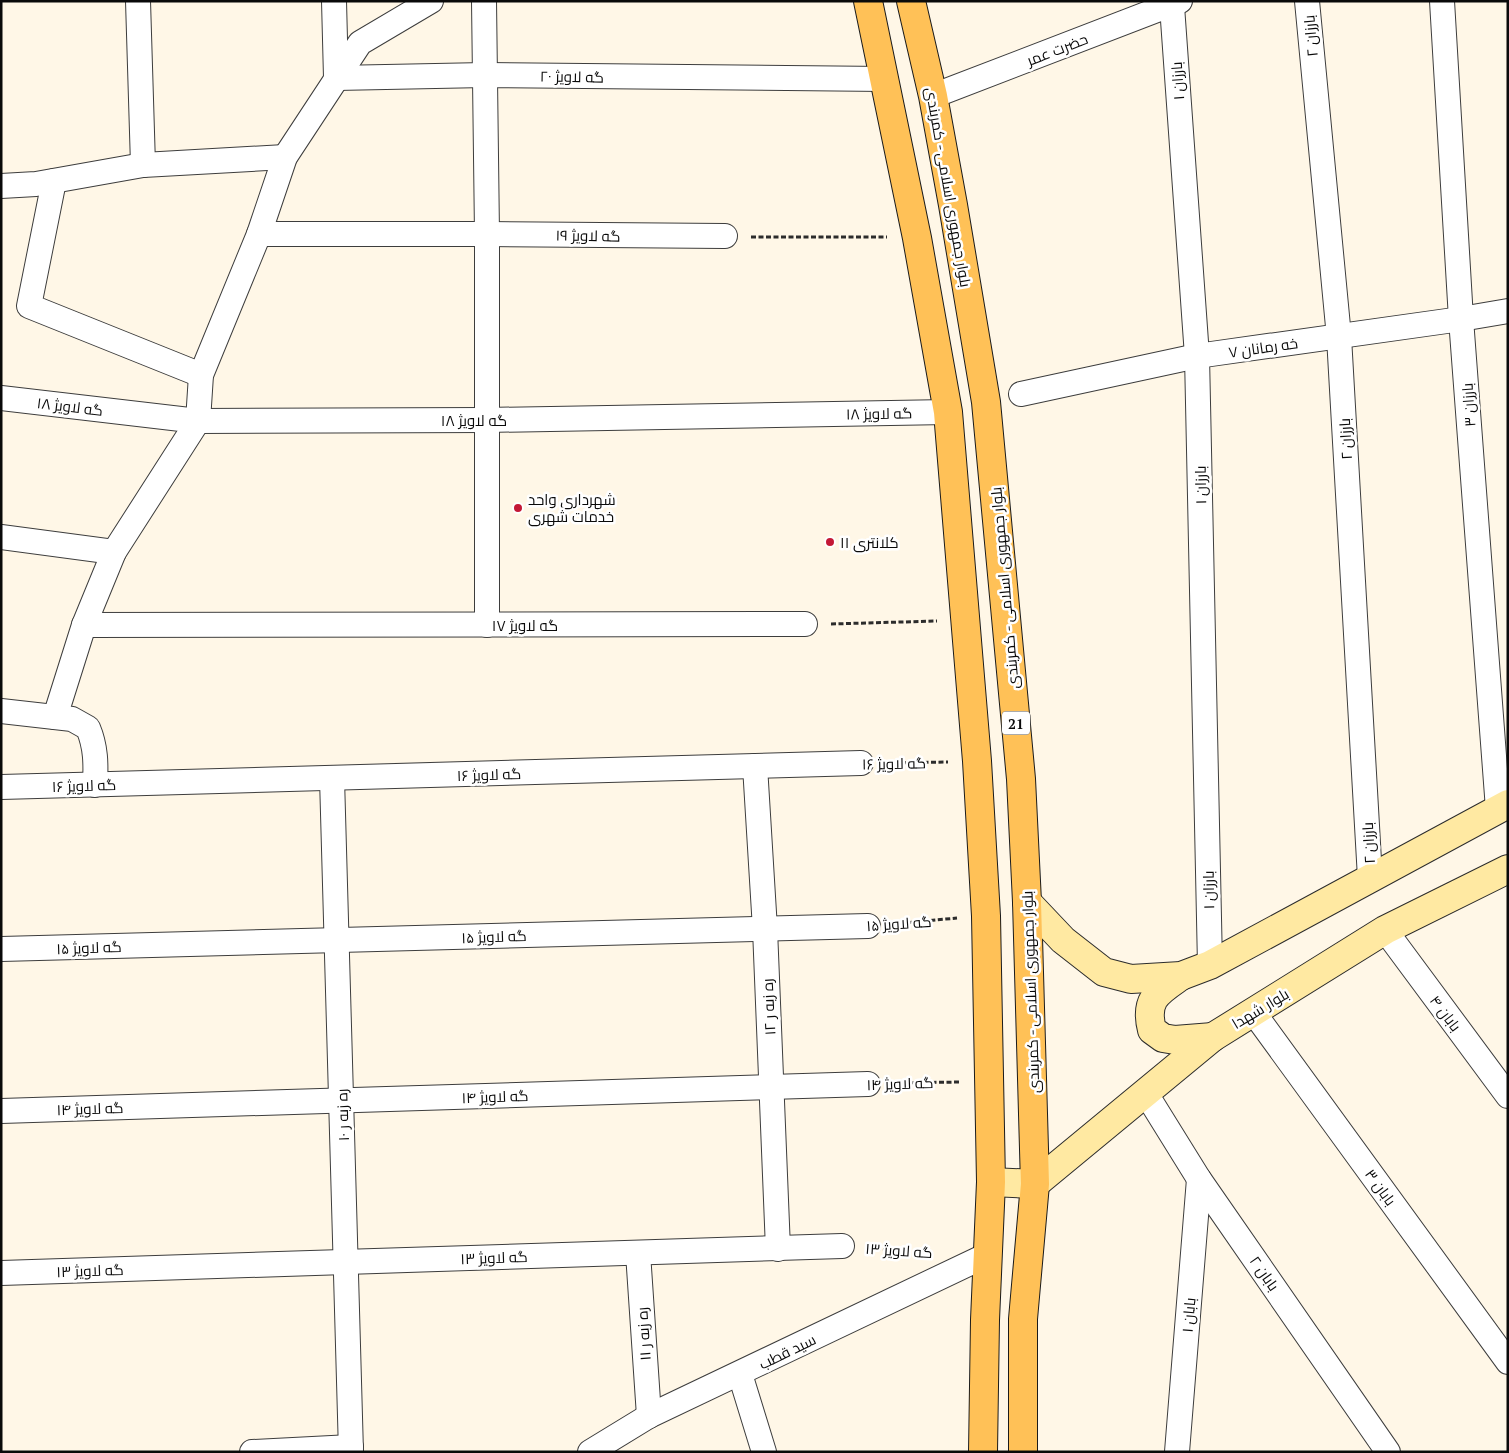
<svg xmlns="http://www.w3.org/2000/svg" width="1509" height="1453" font-family="'PT Serif',Cairo,serif">
  <style>
    .lines { fill: none; stroke-linecap: round; stroke-linejoin: round }
    .street-casing { stroke: #3d3d3d; stroke-width: 26 }
    .secondary-casing { stroke: #2c2c2c; stroke-width: 30 }
    .primary-casing { stroke: #1b1b1b; stroke-width: 30 }
    .path { stroke: #2c2c2c; stroke-width: 3; stroke-dasharray: 5 2.5; stroke-linecap: butt }
    .street { stroke: #fff; stroke-width: 24 }
    .secondary { stroke: #ffe9a2; stroke-width: 28 }
    .primary { stroke: #ffc157; stroke-width: 28 }
    .poi-dot { fill: #c41836; stroke: #fff; stroke-width: 2 }
    .labels { text-anchor: middle; dominant-baseline: central; stroke-width: 5; stroke-linejoin: round; paint-order: stroke }
    .shield { fill: #fff; stroke: #545454; stroke-width: 1 }
    .shield-label { font-size: 14px; font-weight: bold; fill: #0a0a0a }
    .street-label { font-size: 15px; fill: #0a0a0a; stroke: #fff }
    .poi-label { font-size: 15px; fill: #0a0a0a; stroke: #fff; text-anchor: start }
  </style>
  <rect width="100%" height="100%" fill="#fff7e7"/>
  <g class="lines">
    <defs>
      <g id="street">
        <polyline points="138,1 143,165"/>
        <polyline points="334,1 336,78 485,75 885,79"/>
        <polyline points="484,1 487,234 487,625"/>
        <polyline points="1307,1 1339,337 1370,878"/>
        <polyline points="1442,1 1461,319 1498,809"/>
        <polyline points="1172,6 1197,356 1210,965"/>
        <polyline points="933,96 1180,1"/>
        <polyline points="54,181 29,306 201,375"/>
        <polyline points="1,186 36,184 143,165 285,157"/>
        <polyline points="259,234 487,234 725,236"/>
        <polyline points="1021,394 1197,356 1461,319 1508,311"/>
        <polyline points="1,398 198,421 487,420 948,412"/>
        <polyline points="1,537 114,552"/>
        <polyline points="84,625 805,624"/>
        <path d="M 1,711 L 72,719 L 88,728 C 96,747 96,764 95,785"/>
        <polyline points="55,717 84,625 114,552 198,421 201,375 259,234 285,157 360,43 431,1"/>
        <polyline points="755,766 765,929 778,1249"/>
        <polyline points="332,778 351,1452"/>
        <polyline points="1,787 861,763"/>
        <polyline points="1385,930 1508,1096"/>
        <polyline points="1,949 868,926"/>
        <polyline points="1254,1013 1508,1362"/>
        <polyline points="1145,1092 1199,1179 1388,1452"/>
        <polyline points="1,1111 868,1084"/>
        <polyline points="638,1253 649,1416"/>
        <polyline points="1,1273 842,1246"/>
        <polyline points="740,1374 764,1452"/>
        <polyline points="252,1452 351,1447"/>
        <polyline points="590,1452 649,1416 987,1255"/>
        <polyline points="1177,1452 1199,1179"/>
      </g>
      <g id="secondary">
        <polyline points="1027,902 1063,940 1104,972 1131,979 1181,976 1210,965 1508,804"/>
        <path d="M 1181,976 C 1158,992 1144,999 1152,1030 L 1163,1038 L 1175,1040 L 1213,1037"/>
        <polyline points="991,1182 1035,1184 1213,1037 1385,930 1508,869"/>
      </g>
      <g id="primary">
        <polyline points="868,1 917,238 948,412 977,761 986,916 991,1182 985,1320 983,1452"/>
        <polyline points="911,1 933,96 953,205 986,402 1021,779 1027,902 1035,1184 1023,1319 1023,1452"/>
      </g>
    </defs>
    <use href="#street" class="street-casing"/>
    <use href="#secondary" class="secondary-casing"/>
    <use href="#primary" class="primary-casing"/>
    <g class="path">
      <polyline points="751,237 887,237"/>
      <polyline points="831,624 937,621"/>
      <polyline points="886,763 948,762"/>
      <polyline points="893,924 957,918"/>
      <polyline points="894,1083 960,1082"/>
      <polyline points="868,1248 929,1252"/>
    </g>
    <use href="#street" class="street"/>
    <use href="#secondary" class="secondary"/>
    <use href="#primary" class="primary"/>
  </g>
  <g class="poi-dot">
    <circle cx="518" cy="508" r="5"/>
    <circle cx="830" cy="542" r="5"/>
  </g>
  <g class="labels">
    <rect class="shield" x="1002" y="711.5" width="28" height="23" rx="4"/>
    <g class="shield-label">
      <text x="1016" y="723">21</text>
    </g>
    <g class="street-label">
      <text transform="translate(1310 36) rotate(-95)">بارزان ۲</text>
      <text transform="translate(1057 49) rotate(-21)">حضرت عمر</text>
      <text transform="translate(572 76) rotate(1)">گه لاویژ ۲۰</text>
      <text transform="translate(1177 81) rotate(-94)">بارزان ۱</text>
      <text transform="translate(949 187) rotate(80)">بلوار جمهوری اسلامی - کمربندی</text>
      <text transform="translate(588 235) rotate(1)">۱۹ گه لاویژ</text>
      <text transform="translate(1263 347) rotate(-8)">خه رمانان ۷</text>
      <text transform="translate(1468 405) rotate(-94)">بارزان ۳</text>
      <text transform="translate(70 406) rotate(7)">گه لاویژ ۱۸</text>
      <text transform="translate(879 413) rotate(-1)">گه لاویژ ۱۸</text>
      <text x="474" y="420">گه لاویژ ۱۸</text>
      <text transform="translate(1345 439) rotate(-93)">بارزان ۲</text>
      <text transform="translate(1200 485) rotate(-91)">بارزان ۱</text>
      <text transform="translate(1004 588) rotate(-95)">بلوار جمهوری اسلامی - کمربندی</text>
      <text x="525" y="625">گه لاویژ ۱۷</text>
      <text transform="translate(894 763) rotate(-1)">۱۶ گه لاویژ</text>
      <text transform="translate(489 774) rotate(-2)">۱۶ گه لاویژ</text>
      <text transform="translate(84 785) rotate(-2)">۱۶ گه لاویژ</text>
      <text transform="translate(1368 843) rotate(-93)">بارزان ۲</text>
      <text transform="translate(1208 890) rotate(-91)">بارزان ۱</text>
      <text transform="translate(899 923) rotate(-4)">گه لاویژ ۱۵</text>
      <text transform="translate(494 936) rotate(-2)">گه لاویژ ۱۵</text>
      <text transform="translate(89 947) rotate(-2)">گه لاویژ ۱۵</text>
      <text transform="translate(1030 992) rotate(-92)">بلوار جمهوری اسلامی - کمربندی</text>
      <text transform="translate(768 1007) rotate(-93)">ره زبه ر ۱۲</text>
      <text transform="translate(1260 1008) rotate(-31)">بلوار شهدا</text>
      <text transform="translate(1446 1013) rotate(53)">بابان ۴</text>
      <text transform="translate(900 1083) rotate(-2)">گه لاویژ ۱۴</text>
      <text transform="translate(495 1096) rotate(-2)">گه لاویژ ۱۴</text>
      <text transform="translate(90 1108) rotate(-2)">گه لاویژ ۱۴</text>
      <text transform="translate(342 1115) rotate(-92)">ره زبه ر ۱۰</text>
      <text transform="translate(1381 1187) rotate(54)">بابان ۳</text>
      <text transform="translate(899 1250) rotate(4)">گه لاویژ ۱۳</text>
      <text transform="translate(494 1257) rotate(-2)">گه لاویژ ۱۳</text>
      <text transform="translate(90 1270) rotate(-2)">گه لاویژ ۱۳</text>
      <text transform="translate(1265 1273) rotate(55)">بابان ۲</text>
      <text transform="translate(1188 1315) rotate(-85)">بابان ۱</text>
      <text transform="translate(643 1334) rotate(-94)">ره زبه ر ۱۱</text>
      <text transform="translate(787 1351) rotate(-26)">سید قطب</text>
    </g>
    <g class="poi-label">
      <text x="528" y="499">شهرداری واحد<tspan x="528" dy="17">خدمات شهری</tspan></text>
      <text x="840" y="542">کلانتری ۱۱</text>
    </g>
  </g>
  <rect width="1509" height="1453" fill="none" stroke="#0a0a0a" stroke-width="5"/>
</svg>
